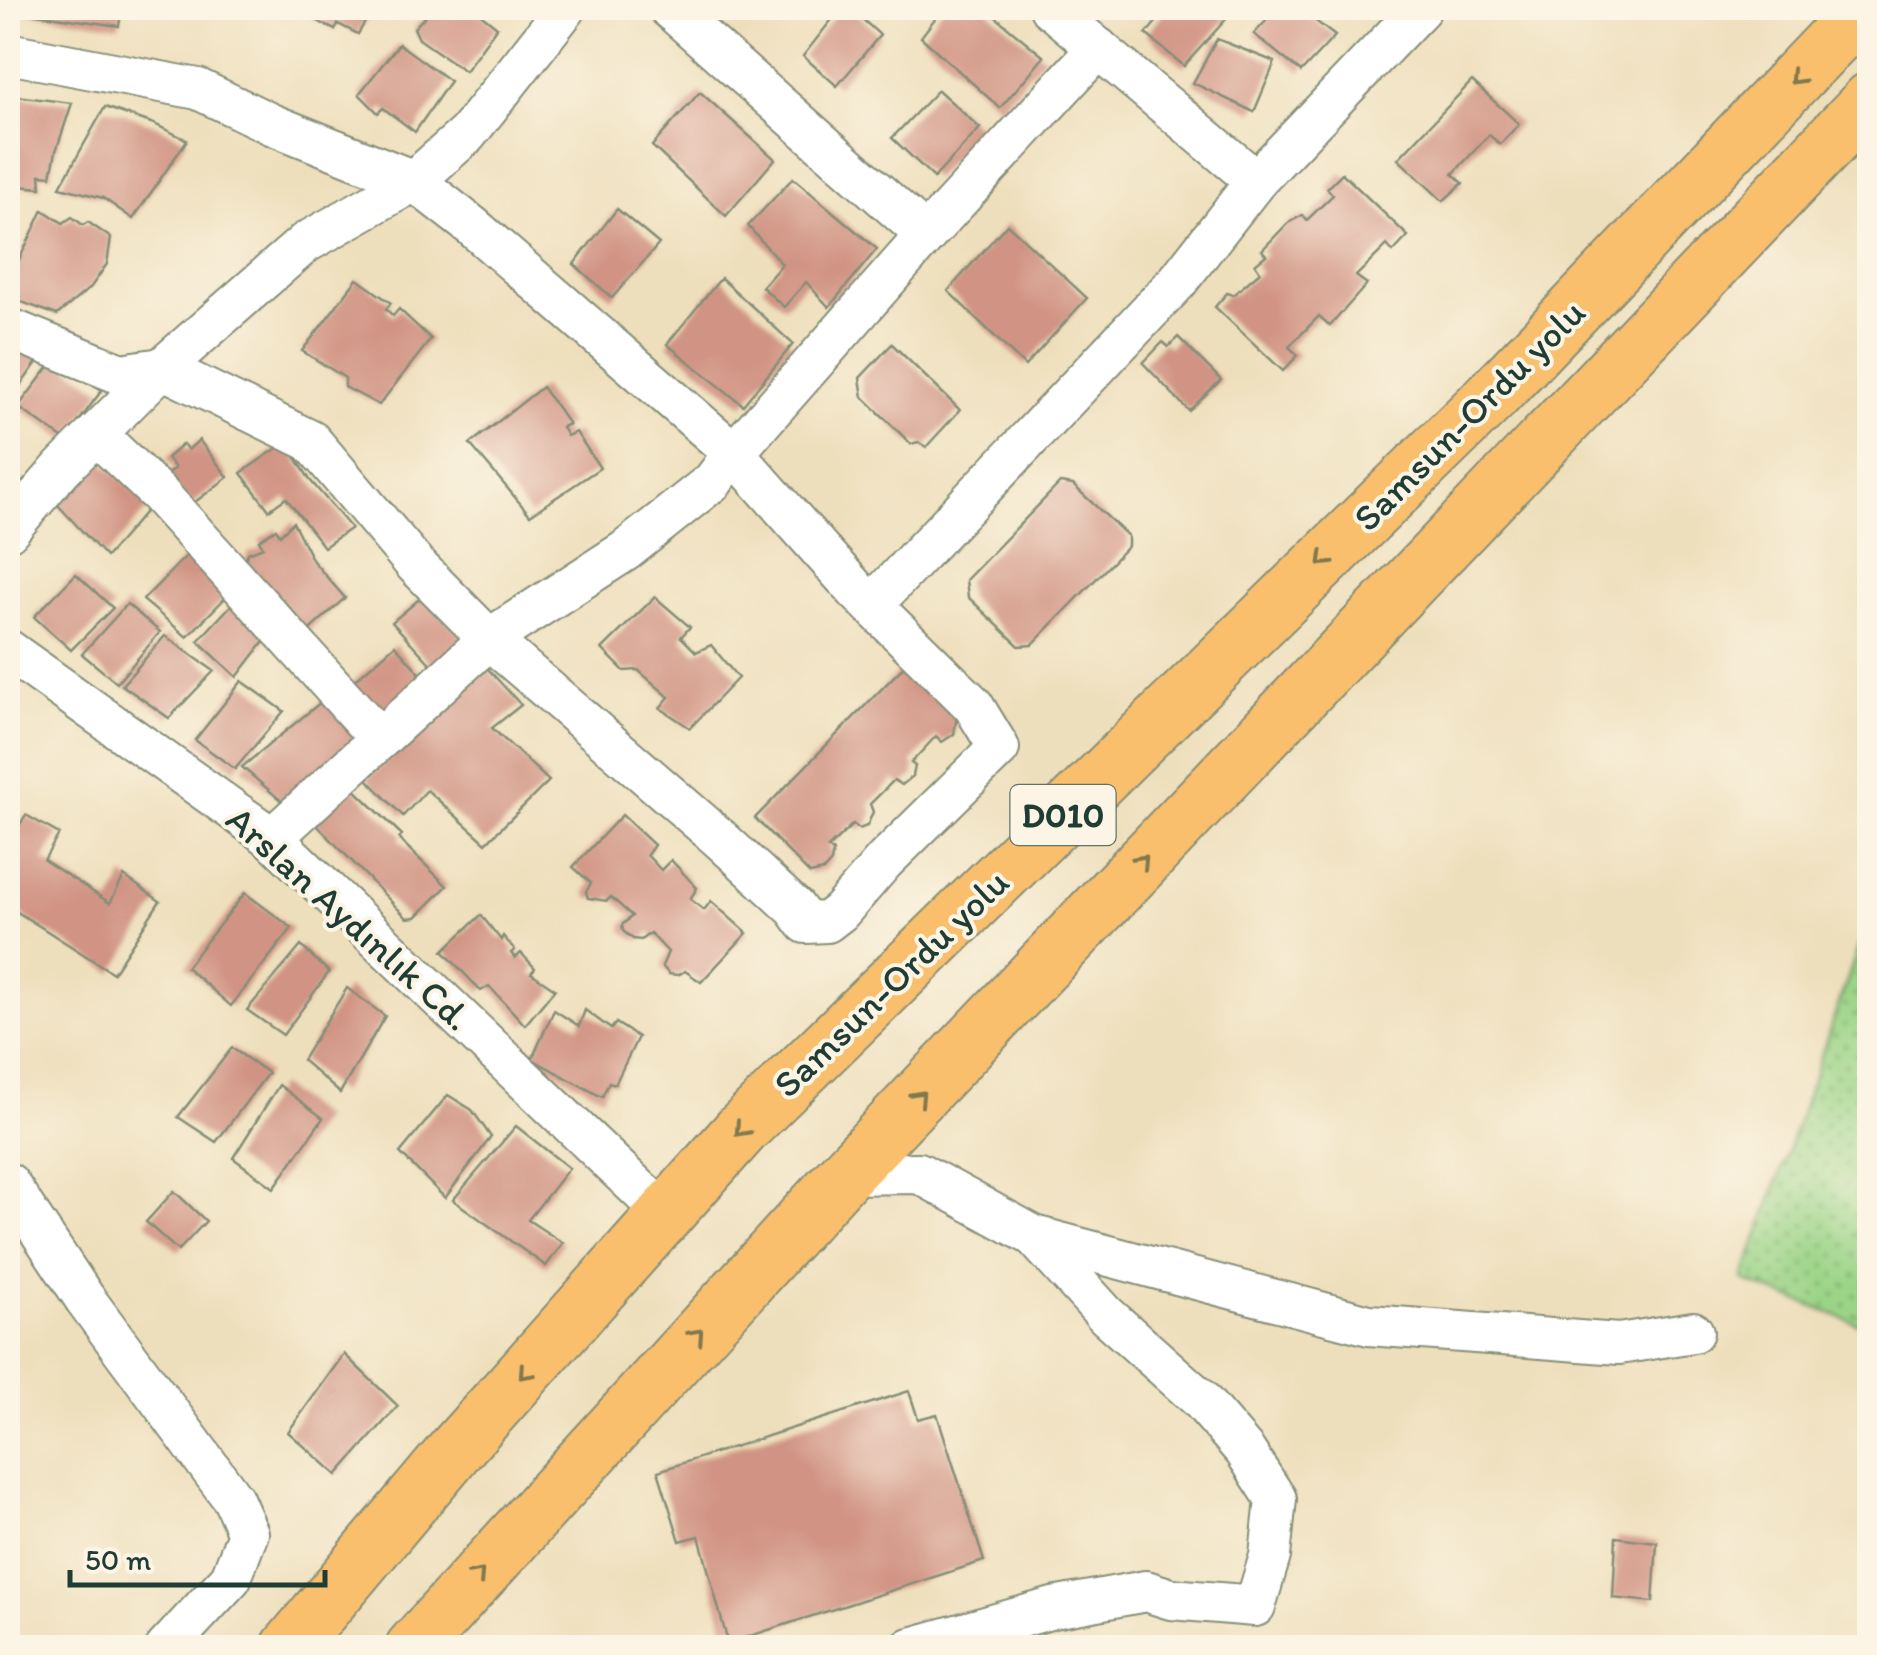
<svg xmlns="http://www.w3.org/2000/svg" width="1877" height="1655" font-family="Itim,sans-serif">
  <style>
    .green { fill: url(#green-dots); stroke: #5d885e; stroke-width: 2.5 }
    .building { fill: #d19484 }
    .lines { fill: none; stroke-linecap: round; stroke-linejoin: round }
    .minor-casing { stroke: #868e78; stroke-width: 44 }
    .highway-casing { stroke: #868e78; stroke-width: 59 }
    .minor { stroke: #fff; stroke-width: 40 }
    .highway { stroke: #f9bf6d; stroke-width: 55 }
    .oneway { stroke: #81784e }
    .labels { text-anchor: middle; dominant-baseline: central; stroke-width: 8; stroke-linejoin: round; paint-order: stroke }
    .shield { fill: #fcf5e5; stroke: #617469; stroke-width: 2.5 }
    .shield-label { font-size: 35px; font-weight: bold; fill: #1f3d34 }
    .street-label { font-size: 38px; fill: #1f3d34; stroke: #fcf5e5 }
  </style>
  <defs>
    <pattern id="green-dots" width="8" height="8" patternUnits="userSpaceOnUse" patternTransform="scale(2.5)"><rect width="8" height="8" fill="#9bd487"/><path d="M2 2h.1M6 6h.1" fill="none" stroke="#7ead6f" stroke-width="1.8" stroke-linecap="round"/></pattern>
  </defs>
  <rect width="100%" height="100%" fill="#fcf5e5"/>
  <filter id="ink" filterUnits="userSpaceOnUse"><feTurbulence type="fractalNoise" baseFrequency=".01" numOctaves="2"/><feDisplacementMap in="SourceGraphic" scale="20" xChannelSelector="R" yChannelSelector="G"/><feConvolveMatrix kernelMatrix="1 2 1 2 8 2 1 2 1" color-interpolation-filters="sRGB"/></filter>
  <filter id="wash" filterUnits="userSpaceOnUse"><feTurbulence type="fractalNoise" baseFrequency=".0048" numOctaves="4" result="noise"/><feDisplacementMap in="SourceGraphic" scale="40" xChannelSelector="R" yChannelSelector="G"/><feGaussianBlur stdDeviation="2.25" result="paint"/><feColorMatrix in="noise" values="0 0 0 0 0 0 0 0 0 0 0 0 0 0 0 0 0 1.4 0 .05"/><feComposite in="paint" operator="in"/></filter>
  <g filter="url(#wash)">
    <rect width="100%" height="100%" fill="#eedfbc"/>
    <polygon class="green" points="1869,917 1869,1328 1743,1280"/>
    <g id="blocks">
      <g class="building">
        <polygon points="8,8 122,8 119,26 8,10"/>
        <polygon points="293,8 373,8 358,34 338,24 335,30"/>
        <polygon points="433,8 473,8 497,27 465,71 419,39 414,28"/>
        <polygon points="841,8 850,8 880,35 837,86 803,56"/>
        <polygon points="943,8 985,8 1044,57 1000,108 921,37"/>
        <polygon points="1168,8 1236,8 1184,66 1146,34"/>
        <polygon points="1278,8 1299,8 1335,36 1301,72 1254,34"/>
        <polygon points="1217,39 1275,62 1254,112 1193,83"/>
        <polygon points="399,44 450,81 415,132 383,108 378,113 359,94"/>
        <polygon points="1472,81 1519,124 1500,144 1489,135 1453,174 1463,183 1443,201 1398,159"/>
        <polygon points="938,90 980,128 934,178 892,138"/>
        <polygon points="700,92 775,159 726,216 652,146"/>
        <polygon points="8,95 72,103 56,151 51,176 40,175 41,188 8,185"/>
        <polygon points="105,107 154,124 187,140 133,219 103,198 60,187"/>
        <polygon points="1342,173 1408,236 1393,252 1387,245 1356,276 1367,284 1330,326 1319,316 1289,347 1298,355 1283,371 1215,307 1227,293 1233,295 1260,272 1255,264 1266,255 1262,250 1288,223 1303,215 1307,220 1333,195 1327,188"/>
        <polygon points="793,178 877,249 829,307 806,282 784,307 762,287 782,264 748,226"/>
        <polygon points="617,209 659,244 612,298 574,264"/>
        <polygon points="43,210 63,223 72,217 83,225 88,222 111,238 107,264 91,287 57,315 8,297 8,283"/>
        <polygon points="1007,224 1087,298 1025,366 948,291"/>
        <polygon points="721,278 793,344 743,405 667,344"/>
        <polygon points="357,279 391,303 386,309 393,316 399,309 431,339 379,405 345,387 345,378 302,351"/>
        <polygon points="1178,337 1221,380 1189,411 1143,363 1163,342 1168,347"/>
        <polygon points="892,344 960,410 926,447 918,442 911,444 863,397 860,378"/>
        <polygon points="8,348 40,358 8,403"/>
        <polygon points="55,359 102,390 65,440 18,407"/>
        <polygon points="542,387 569,424 562,427 567,436 576,432 600,468 530,515 470,444"/>
        <polygon points="199,440 228,477 191,505 165,476 175,468 167,458 183,444 188,450"/>
        <polygon points="286,442 310,480 351,528 324,547 286,498 269,510 241,473"/>
        <polygon points="98,458 151,505 106,557 57,504"/>
        <polygon points="1060,483 1073,485 1128,536 1128,546 1032,645 1019,646 968,597 966,580"/>
        <polygon points="293,522 313,561 345,598 302,637 263,579 257,582 243,563 248,553 263,547 259,540 276,529 280,535"/>
        <polygon points="189,553 229,594 187,637 143,600"/>
        <polygon points="76,574 113,608 71,650 34,617"/>
        <polygon points="424,595 469,644 438,672 392,622"/>
        <polygon points="655,597 690,627 681,637 696,652 711,645 738,678 690,728 660,708 669,697 638,670 624,671 602,649"/>
        <polygon points="238,598 273,630 237,677 198,641"/>
        <polygon points="127,604 160,632 117,683 82,654"/>
        <polygon points="165,636 214,671 169,718 122,685"/>
        <polygon points="395,645 425,679 381,719 349,685"/>
        <polygon points="905,665 957,716 954,734 942,742 936,736 911,763 915,766 913,776 902,785 894,780 870,804 873,812 867,826 859,829 853,824 828,848 833,852 831,862 823,871 810,874 755,818"/>
        <polygon points="487,668 521,705 492,728 549,781 486,843 427,790 403,816 367,779"/>
        <polygon points="242,681 284,711 235,769 195,740"/>
        <polygon points="327,697 363,731 284,803 242,767"/>
        <polygon points="351,786 402,835 399,839 447,886 416,917 407,918 314,822"/>
        <polygon points="26,815 59,834 44,860 110,903 124,876 160,901 113,973 8,906 8,843"/>
        <polygon points="622,815 654,845 647,855 661,870 671,860 697,888 690,899 704,910 711,901 747,933 701,982 685,971 678,975 669,974 662,966 668,952 650,933 641,940 633,939 623,931 622,925 632,916 611,897 607,901 588,898 586,892 591,883 573,867"/>
        <polygon points="245,893 292,928 231,1006 186,967"/>
        <polygon points="481,915 501,940 503,936 515,950 511,953 515,958 521,953 535,968 531,973 555,989 525,1025 489,986 481,991 443,951"/>
        <polygon points="301,946 329,972 283,1035 247,1010"/>
        <polygon points="347,988 385,1016 340,1093 302,1060"/>
        <polygon points="554,1010 579,1026 585,1010 611,1029 616,1023 638,1037 615,1084 609,1082 602,1097 532,1059"/>
        <polygon points="232,1048 268,1073 216,1142 178,1117"/>
        <polygon points="279,1085 323,1118 274,1188 233,1158"/>
        <polygon points="448,1095 472,1110 491,1137 445,1198 400,1153"/>
        <polygon points="516,1126 569,1168 528,1220 563,1243 546,1266 453,1200"/>
        <polygon points="174,1191 206,1221 178,1251 146,1222"/>
        <polygon points="344,1354 398,1406 337,1475 288,1432"/>
        <polygon points="909,1391 918,1419 937,1414 984,1561 728,1643 699,1536 680,1541 658,1471"/>
        <polygon points="1616,1537 1657,1542 1653,1602 1613,1598"/>
      </g>
    </g>
  </g>
  <g filter="url(#ink)">
    <use href="#blocks" fill-opacity="0" stroke="#868e78" stroke-width="2.5"/>
    <g class="lines">
      <defs>
        <g id="minor">
          <polyline points="669,8 926,235"/>
          <polyline points="1050,8 1256,181"/>
          <polyline points="8,53 198,89 271,124 414,181 472,226 734,453 856,590 973,705 999,748 884,861 840,912 827,922 806,923 795,908 718,837 489,639 416,565 311,441 162,368 121,374 8,328"/>
          <polyline points="96,434 159,494 380,739"/>
          <polyline points="8,531 62,468 162,368 305,243 414,181 467,134 566,8"/>
          <polyline points="872,605 1177,282 1256,181 1421,8"/>
          <polyline points="8,650 272,838 667,1216"/>
          <polyline points="272,838 489,639 625,551 713,481 734,453 926,235 1098,48"/>
          <polyline points="845,1174 919,1173 1034,1236 1369,1325 1619,1344 1693,1332"/>
          <polyline points="8,1183 85,1299 233,1499 248,1533 231,1578 166,1648"/>
          <polyline points="911,1648 1053,1608 1146,1591 1171,1599 1255,1606 1270,1556 1276,1499 1245,1451 1200,1399 1106,1315 1034,1236"/>
        </g>
        <g id="highway">
          <polyline points="289,1648 456,1449 742,1129 1492,396 1863,8"/>
          <polyline points="413,1648 845,1174 1870,100"/>
        </g>
      </defs>
      <use href="#minor" class="minor-casing"/>
      <use href="#highway" class="highway-casing"/>
      <use href="#minor" class="minor"/>
      <use href="#highway" class="highway"/>
    </g>
    <defs><path id="oneway-chevron" d="M-2-3.5L2.5 0L-2 3.5" fill="none" stroke-width="1.6" stroke-linecap="round" stroke-linejoin="round" transform="scale(2.5)"/></defs>
    <g class="oneway">
      <use href="#oneway-chevron" transform="translate(1796 78) rotate(134)"/>
      <use href="#oneway-chevron" transform="translate(1324 560) rotate(136)"/>
      <use href="#oneway-chevron" transform="translate(1142 861) rotate(-47)"/>
      <use href="#oneway-chevron" transform="translate(919 1097) rotate(-47)"/>
      <use href="#oneway-chevron" transform="translate(741 1130) rotate(133)"/>
      <use href="#oneway-chevron" transform="translate(697 1335) rotate(-48)"/>
      <use href="#oneway-chevron" transform="translate(525 1373) rotate(132)"/>
      <use href="#oneway-chevron" transform="translate(478 1575) rotate(-48)"/>
    </g>
  </g>
  <g class="labels">
    <rect class="shield" x="1010.5" y="785" width="105" height="60" rx="8"/>
    <g class="shield-label">
      <text x="1063" y="815">D010</text>
    </g>
    <g class="street-label">
      <text transform="translate(1469 415) rotate(-45)">Samsun-Ordu yolu</text>
      <text transform="translate(349 918) rotate(42)">Arslan Aydınlık Cd.</text>
      <text transform="translate(891 983) rotate(-44)">Samsun-Ordu yolu</text>
    </g>
  </g>
  <rect width="1877" height="1655" fill="none" stroke="#fcf5e5" stroke-width="40"/>
  <path d="M70 1570v15h255v-15" fill="none" stroke="#1f3d34" stroke-width="5"/>
  <text x="85" y="1570" font-size="30" fill="#1f3d34" stroke="#fcf5e5" stroke-width="8" paint-order="stroke">50 m</text>
</svg>
